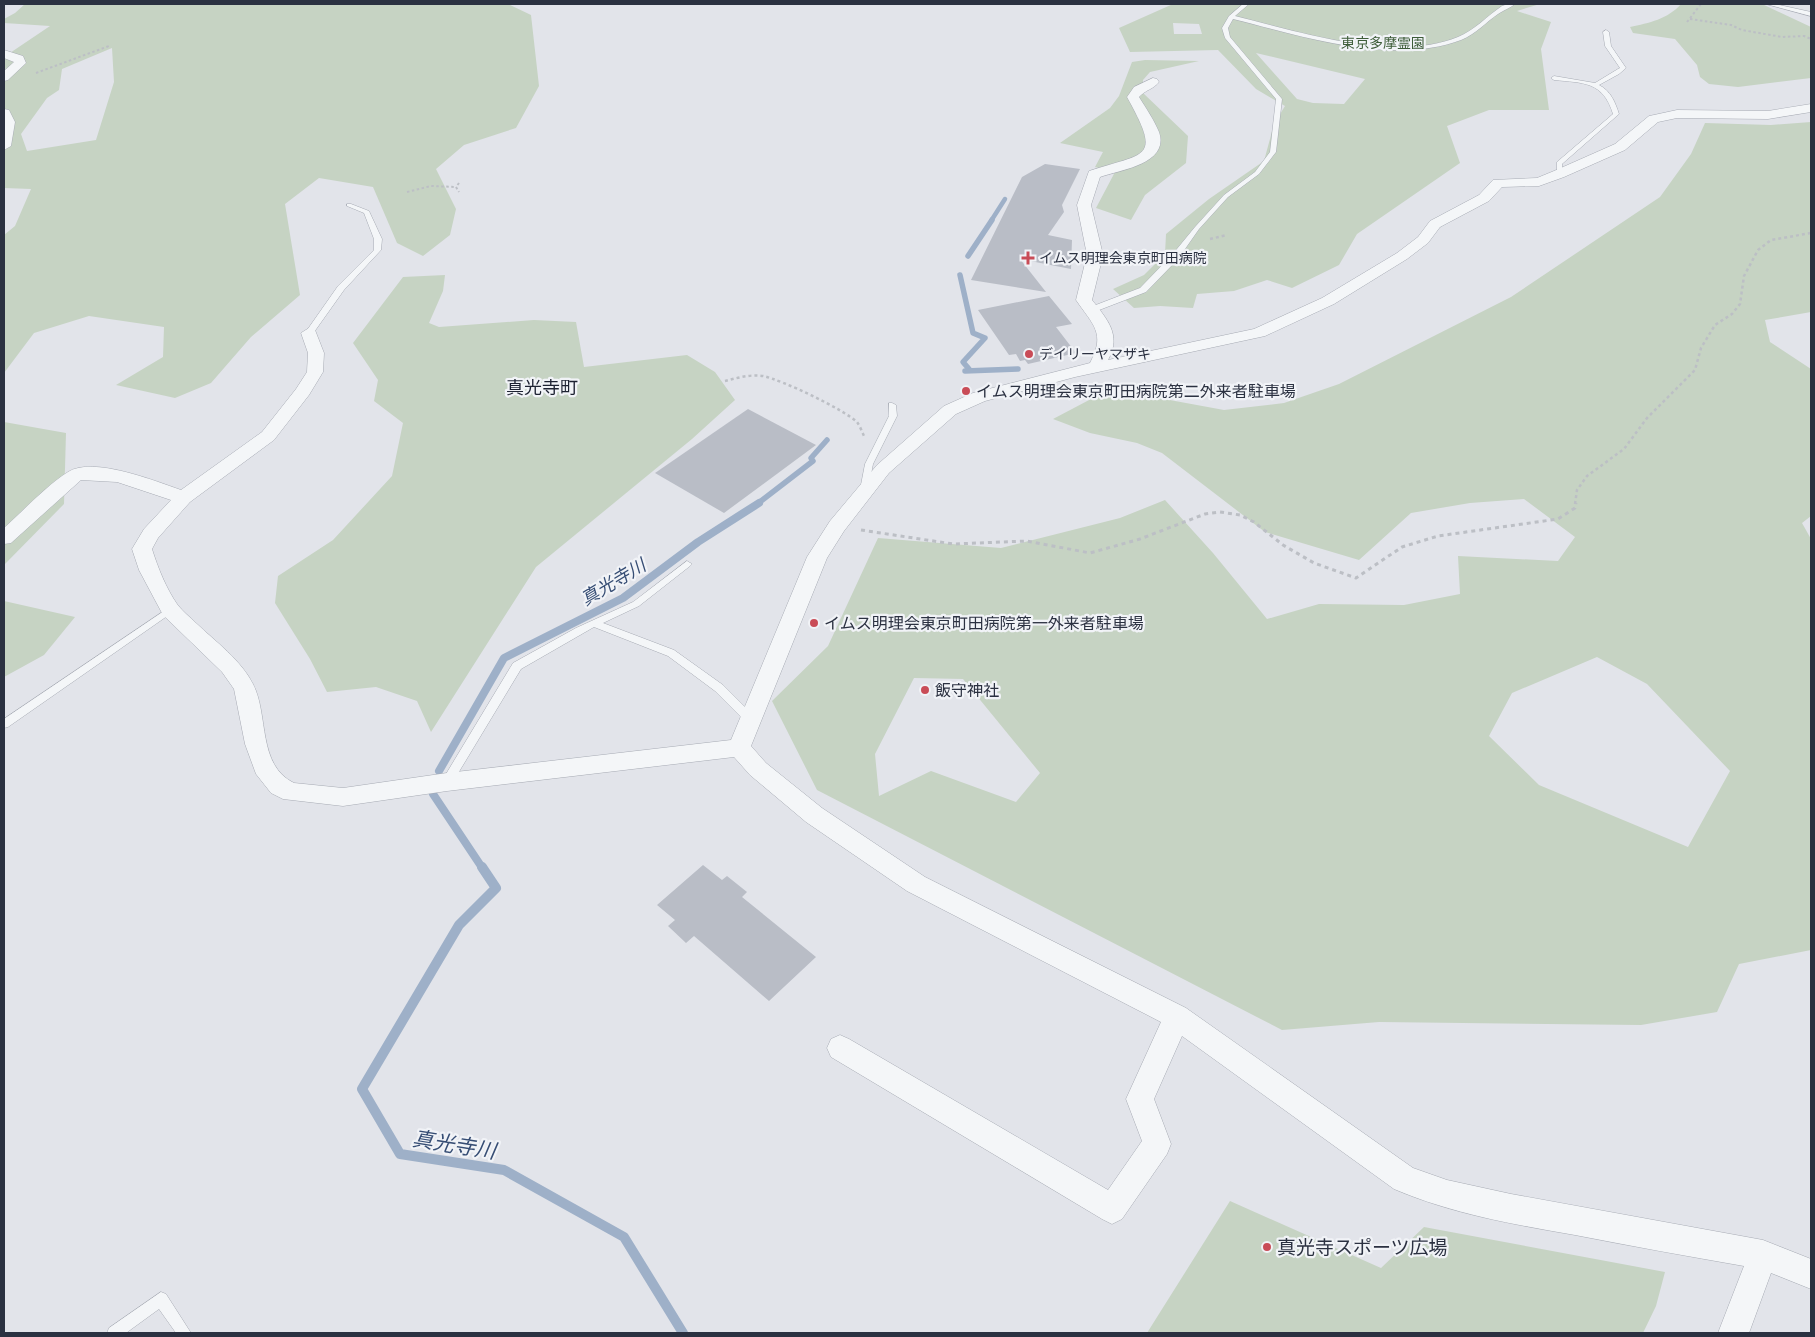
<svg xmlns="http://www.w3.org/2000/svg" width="1815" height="1337" font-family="'Roboto Condensed','Noto Sans JP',sans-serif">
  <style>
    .green { fill: #c6d3c3; fill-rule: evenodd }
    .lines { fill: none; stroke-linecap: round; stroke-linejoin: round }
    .stream-far3 { stroke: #9eb0c8; stroke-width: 4.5 }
    .stream-far2 { stroke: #9eb0c8; stroke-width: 5.5 }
    .stream-far1 { stroke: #9eb0c8; stroke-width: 8 }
    .stream { stroke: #9eb0c8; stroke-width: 10 }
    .building { fill: #b9bdc6 }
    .lane-casing { stroke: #a7abb4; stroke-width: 1 }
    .street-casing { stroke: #a7abb4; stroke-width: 1 }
    .path-far2 { stroke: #bcbfc5; stroke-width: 2; stroke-dasharray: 2.5 2.5; stroke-linecap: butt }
    .path-far1 { stroke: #bcbfc5; stroke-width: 2.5; stroke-dasharray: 3 3; stroke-linecap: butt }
    .path { stroke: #bcbfc5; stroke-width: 3; stroke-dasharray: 4 4; stroke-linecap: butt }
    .lane { fill: #f4f6f8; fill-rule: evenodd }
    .street { fill: #f4f6f8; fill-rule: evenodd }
    .poi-dot { fill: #c94c57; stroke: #f1f3f7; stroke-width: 2 }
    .labels { text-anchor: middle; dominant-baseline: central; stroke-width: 4.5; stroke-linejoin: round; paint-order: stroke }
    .far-park-label { font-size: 14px; fill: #3d5c38; stroke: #f1f3f7 }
    .far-poi-label { font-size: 14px; fill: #2b3141; stroke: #f1f3f7; text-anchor: start }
    .poi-label { font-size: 16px; fill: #2b3141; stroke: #f1f3f7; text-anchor: start }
    .neighbourhood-label { font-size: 18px; fill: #1d2232; stroke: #f1f3f7 }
    .water-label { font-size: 18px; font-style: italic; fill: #364d74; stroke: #f1f3f7 }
    .near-poi-label { font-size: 19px; fill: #2b3141; stroke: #f1f3f7; text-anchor: start }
    .near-water-label { font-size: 21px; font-style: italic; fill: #364d74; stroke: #f1f3f7 }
  </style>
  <rect width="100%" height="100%" fill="#e2e4ea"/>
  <g class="green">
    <path d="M 25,4 L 508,4 L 531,15 L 539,86 L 516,128 L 464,145 L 436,169 L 456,209 L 450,235 L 423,256 L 397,243 L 373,187 L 319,178 L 285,204 L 300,295 L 251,337 L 211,383 L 175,398 L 116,385 L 163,357 L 164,327 L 89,316 L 34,333 L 4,373 L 4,235 L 15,226 L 31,189 L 4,188 L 4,57 L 50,26 L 4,23 L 4,19 L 15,13 ZM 112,48 L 114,82 L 96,140 L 27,151 L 21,134 L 47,98 L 59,90 L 62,69 Z"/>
    <path d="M 1173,4 L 1540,4 L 1517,11 L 1551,22 L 1541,49 L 1549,110 L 1489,110 L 1447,126 L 1460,163 L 1357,234 L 1339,265 L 1292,288 L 1267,280 L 1234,291 L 1197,294 L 1193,308 L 1160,306 L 1134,308 L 1113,289 L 1144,275 L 1165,254 L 1166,234 L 1209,199 L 1264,161 L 1274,124 L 1285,106 L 1256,89 L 1218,50 L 1130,52 L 1119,28 ZM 1173,23 L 1199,24 L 1202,34 L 1174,34 ZM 1256,53 L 1365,79 L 1344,104 L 1313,103 L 1297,99 Z"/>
    <path d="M 1681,4 L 1762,4 L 1811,27 L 1811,78 L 1738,87 L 1709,84 L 1700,77 L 1697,65 L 1675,39 L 1633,33 L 1630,27 C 1649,23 1668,19 1681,4 Z"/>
    <polygon points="1145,60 1199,61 1150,72 1143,80 1143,93 1188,136 1186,163 1145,195 1131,220 1096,208 1115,172 1095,167 1103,152 1060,143 1110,108 1119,96 1132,62"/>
    <path d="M 1811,122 L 1811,312 L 1765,320 L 1770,342 L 1811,369 L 1811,516 L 1802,523 L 1811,539 L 1811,950 L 1739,964 L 1717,1012 L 1641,1025 L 1379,1022 L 1282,1030 L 817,790 L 772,701 L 828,646 L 878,538 L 1001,548 L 1120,518 L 1165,500 L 1213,553 L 1267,619 L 1319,604 L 1404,605 L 1460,594 L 1458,556 L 1558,561 L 1575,537 L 1524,499 L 1470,503 L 1411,513 L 1359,560 L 1265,532 L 1162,453 L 1137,443 L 1090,433 L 1053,419 L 1110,389 L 1224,410 L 1284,403 L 1339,384 L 1511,297 L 1660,197 L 1691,154 L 1705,123 L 1771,125 ZM 1597,657 L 1647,684 L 1730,771 L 1688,847 L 1539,785 L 1489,736 L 1512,693 ZM 914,678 L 963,679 L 1040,773 L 1016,802 L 931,771 L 879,796 L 875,754 Z"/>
    <polygon points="445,275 443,291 429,323 439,327 534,320 576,322 584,367 687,355 715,372 735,400 692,439 536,567 431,732 417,701 376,687 327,692 310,659 275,603 278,576 333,540 392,476 403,423 374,401 378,380 353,343 403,277"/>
    <polygon points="4,422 66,433 64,504 4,565"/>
    <polygon points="4,601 75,617 44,655 4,677"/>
    <polygon points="1230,1201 1381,1268 1424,1227 1665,1272 1656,1306 1643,1333 1147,1333"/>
  </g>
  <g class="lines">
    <polyline class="stream-far3" points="991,221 1005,199"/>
    <g class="stream-far2">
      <polyline points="968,256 992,220"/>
      <polyline points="960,275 973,333 985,338 963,362 969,369"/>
      <polyline points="965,371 1018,369"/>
      <polyline points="757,504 813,461 811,458 827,440"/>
    </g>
    <g class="stream-far1">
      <polyline points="439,771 504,658 623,598 698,542 759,503"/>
      <polyline points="433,794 483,869"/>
    </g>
    <polyline class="stream" points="482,867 496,888 459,925 362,1089 400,1154 504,1170 624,1237 683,1333"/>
  </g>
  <g class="building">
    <polygon points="1045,164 1080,169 1062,205 1064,212 1048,235 1072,240 1071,269 1020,259 1046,292 971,280 1022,177"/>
    <polygon points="1049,296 1072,324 1056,327 1076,353 1028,364 1025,360 1020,361 1016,354 1009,355 978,310"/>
    <polygon points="748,409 816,445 724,513 655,473"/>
    <polygon points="703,865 722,880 727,876 747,892 742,897 816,957 769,1001 694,936 686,943 668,926 675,920 657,905"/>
  </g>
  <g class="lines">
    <defs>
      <g id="lane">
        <path d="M 1243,4 L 1249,4 L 1235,16 C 1299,32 1395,63 1458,37 C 1475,30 1487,16 1502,6 L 1508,4 L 1515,4 C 1510,8 1504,10 1498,14 C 1486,22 1476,34 1461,40 C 1391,66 1302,36 1233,19 L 1228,28 L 1230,37 L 1282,99 L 1276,152 L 1259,174 L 1228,197 L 1199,229 L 1178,259 L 1146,292 L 1094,312 L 1088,312 L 1088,308 L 1140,288 L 1172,255 L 1195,227 L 1224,195 L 1255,172 L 1270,152 L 1276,99 L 1225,38 L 1222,28 L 1229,16 Z"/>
        <polygon points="1766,4 1775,4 1811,12 1811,16"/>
        <path d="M 1606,30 L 1609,32 L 1611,46 L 1626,68 L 1619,74 L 1599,85 C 1611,91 1615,102 1619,114 L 1562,164 L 1562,174 L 1557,175 L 1557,162 L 1613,114 C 1603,81 1583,83 1554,80 L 1551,78 L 1554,76 L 1595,83 L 1618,69 L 1620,68 L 1605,46 L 1603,32 Z"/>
        <polygon points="347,204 351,204 369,211 382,239 381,250 344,290 312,335 306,335 305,333 338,286 374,250 374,239 364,213 347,206"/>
        <polygon points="889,403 892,403 896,405 897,416 873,464 868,490 867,492 861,492 860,490 865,464 889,416"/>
        <polygon points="687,561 692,564 690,566 639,606 603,623 674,650 723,685 754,716 755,719 754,722 746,722 715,691 668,656 594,627 521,669 451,785 447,786 443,785 442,782 443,779 513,663 576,628 633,602"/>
        <polygon points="170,607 175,610 173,612 8,727 4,728 4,719"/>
        <polygon points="161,1292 166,1294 191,1333 176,1333 159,1309 126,1333 107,1333 109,1328"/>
      </g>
      <g id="street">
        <polygon points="4,50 23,56 26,63 8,80 4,81 4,71 14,62 4,58"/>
        <path d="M 1153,78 L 1157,79 L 1159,82 C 1154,89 1145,90 1139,97 C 1146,108 1154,120 1159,132 C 1170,164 1120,170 1100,177 L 1091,205 L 1103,255 L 1092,300 C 1107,319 1122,335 1108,360 L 1254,329 L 1322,298 L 1397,253 L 1418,237 L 1430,221 L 1479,195 L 1493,180 L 1537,178 L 1554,171 L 1615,144 L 1649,116 L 1654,115 L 1677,110 L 1768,111 L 1811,104 L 1811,112 L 1768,119 L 1677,118 L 1658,122 L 1625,150 L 1564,177 L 1539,186 L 1502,187 L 1489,201 L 1440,227 L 1428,243 L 1407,259 L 1334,304 L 1265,336 L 1075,377 L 985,401 L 956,414 L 889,473 L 844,531 L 827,558 L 751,746 L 766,763 L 822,808 L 925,877 L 1186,1008 L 1413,1168 L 1447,1180 L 1511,1194 L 1763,1240 L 1811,1259 L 1811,1289 L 1771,1273 L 1749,1333 L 1718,1333 L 1744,1266 C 1687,1256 1631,1246 1575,1235 C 1512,1224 1453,1214 1394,1189 L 1182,1036 L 1154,1099 L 1171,1144 L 1167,1154 L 1122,1219 L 1112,1224 L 1102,1219 L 831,1057 L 827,1048 L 831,1039 L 840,1035 L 849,1039 L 1108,1190 L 1142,1141 L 1126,1099 L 1161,1022 L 907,891 L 806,822 L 750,775 L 734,757 L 447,791 L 343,806 L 283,799 L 271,793 L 256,774 L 245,744 L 234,689 L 222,672 L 163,615 L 139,570 L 132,549 L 144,529 L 171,500 L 117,482 L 81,480 L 11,543 L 4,544 L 4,528 C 24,510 46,486 68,472 C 93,456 155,481 181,490 L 262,432 L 296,389 L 307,372 L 308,353 L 301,333 L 309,328 L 315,330 L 324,353 L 323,372 L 309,395 L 274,440 L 190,502 L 158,538 L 152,549 C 158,568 166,588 177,604 C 182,611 190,617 196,623 C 216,642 241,660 253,684 C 269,715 257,765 294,783 L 343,788 L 447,773 L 731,740 L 807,557 L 830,521 L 877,465 L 944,406 L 973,393 L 1090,363 C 1106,333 1093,325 1076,300 L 1087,255 L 1077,205 L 1089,171 C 1147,152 1162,160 1127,97 L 1134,87 Z"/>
        <polygon points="4,109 9,110 15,122 11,146 4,150"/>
      </g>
    </defs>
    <use href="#lane" class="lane-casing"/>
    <use href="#street" class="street-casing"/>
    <g class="path-far2">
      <polyline points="1690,19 1731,25 1742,30 1782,37 1804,36 1811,39"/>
      <polyline points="1687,22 1701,4"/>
      <polyline points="36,73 109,46"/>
      <polyline points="459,183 456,187 459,192"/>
      <polyline points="407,192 431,186 456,187"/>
    </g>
    <g class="path-far1">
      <polyline points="1210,239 1227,235"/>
      <path d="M 725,381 C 737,378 750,374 763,376 C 782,380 843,409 857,422 C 860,426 862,432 864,436"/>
      <polyline points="1575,504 1577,490 1587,476 1624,449 1647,418 1695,370 1701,348 1715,325 1732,314 1740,304 1744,276 1758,250 1771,240 1811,233"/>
    </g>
    <polyline class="path" points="861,530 953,544 1027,541 1090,553 1140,539 1205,514 1220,512 1240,515 1254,522 1283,545 1314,563 1356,578 1402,547 1438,536 1558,519 1575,508 1576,503"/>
    <use href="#lane" class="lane"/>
    <use href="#street" class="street"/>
  </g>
  <g class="poi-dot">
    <path d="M1025.5 250.5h5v5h5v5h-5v5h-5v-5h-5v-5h5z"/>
    <circle cx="1029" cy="354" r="5"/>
    <circle cx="966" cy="391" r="5"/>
    <circle cx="814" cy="623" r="5"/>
    <circle cx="925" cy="690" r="5"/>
    <circle cx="1267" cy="1247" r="5"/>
  </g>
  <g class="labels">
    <g class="far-park-label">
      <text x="1383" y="43">東京多摩霊園</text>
    </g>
    <g class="far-poi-label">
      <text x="1039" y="258">イムス明理会東京町田病院</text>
      <text x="1039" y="354">デイリーヤマザキ</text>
    </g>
    <g class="poi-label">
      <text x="976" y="391">イムス明理会東京町田病院第二外来者駐車場</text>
      <text x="824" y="623">イムス明理会東京町田病院第一外来者駐車場</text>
      <text x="935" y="690">飯守神社</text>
    </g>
    <g class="neighbourhood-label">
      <text x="542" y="387">真光寺町</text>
    </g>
    <g class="water-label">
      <text transform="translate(613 582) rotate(-31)">真光寺川</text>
    </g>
    <g class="near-poi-label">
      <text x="1277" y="1247">真光寺スポーツ広場</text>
    </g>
    <g class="near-water-label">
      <text transform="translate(454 1145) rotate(9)">真光寺川</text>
    </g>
  </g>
  <rect width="1815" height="1337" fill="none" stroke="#2b3141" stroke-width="10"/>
</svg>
